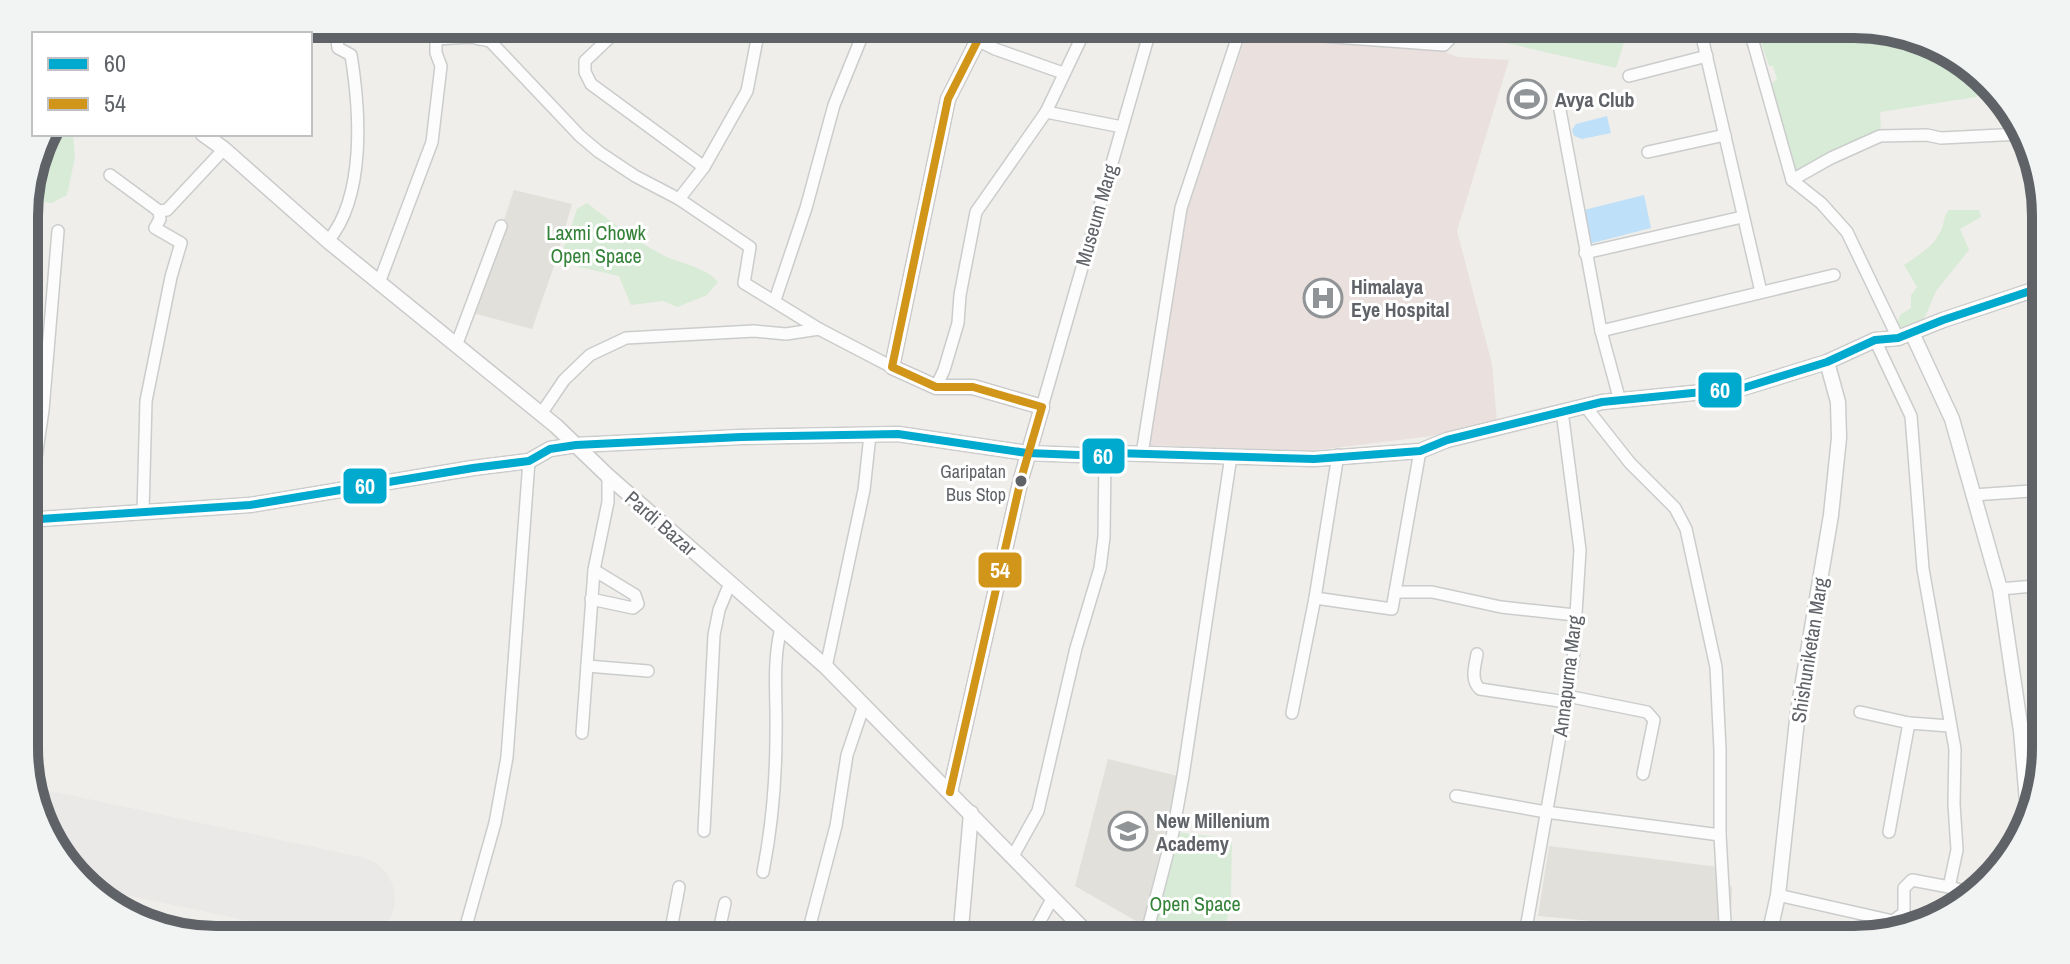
<svg xmlns="http://www.w3.org/2000/svg" width="2070" height="964" font-family="'Archivo Narrow',sans-serif">
  <style>
    .education { fill: #e2e0da }
    .medical { fill: #eae0de }
    .green { fill: #d8ebd6 }
    .water { fill: #bfe0f9 }
    .lines { fill: none; stroke-linecap: round; stroke-linejoin: round }
    .taxiway { stroke: #eae9e7; stroke-width: 34 }
    .runway { stroke: #eae9e7; stroke-width: 86 }
    .minor-casing { stroke: #cbcccc; stroke-width: 14 }
    .tertiary-casing { stroke: #cbcccc; stroke-width: 17 }
    .secondary-casing { stroke: #cacacb; stroke-width: 17 }
    .minor { stroke: #fdfcfc; stroke-width: 11 }
    .tertiary { stroke: #fdfcfc; stroke-width: 14 }
    .secondary { stroke: #fdfcfc; stroke-width: 14 }
    .bus-1-casing { stroke: #fff; stroke-width: 14 }
    .bus-2-casing { stroke: #fff; stroke-width: 14 }
    .bus-1 { stroke: #00a9ce; stroke-width: 8 }
    .bus-2 { stroke: #d1951a; stroke-width: 8 }
    .bus-dot { fill: #5f6368; stroke: #fff; stroke-width: 3 }
    .labels { text-anchor: middle; dominant-baseline: central; stroke-width: 6; stroke-linejoin: round; paint-order: stroke }
    .bus-label { font-size: 18px; fill: #5f6368; stroke: #fff; text-anchor: end }
    .poi-label { font-size: 20px; font-weight: bold; fill: #5f6368; stroke: #fff; text-anchor: start }
    .street-label { font-size: 20px; fill: #5f6368; stroke: #fff }
    .park-label { font-size: 20px; fill: #348238; stroke: #fff }
    .rim { fill: none; stroke: #5f6368; stroke-width: 10 }
    .line-badge { stroke: #fff; stroke-width: 3 }
    .badge-label { font-size: 22px; text-anchor: middle; font-weight: bold; fill: #fff }
  </style>
  <rect width="100%" height="100%" fill="#efeeea"/>
  <g class="education">
    <polygon points="514,190 572,204 554,266 532,329 473,313"/>
    <polygon points="1108,759 1178,776 1143,925 1075,886"/>
    <polygon points="1549,846 1719,867 1732,888 1730,940 1654,940 1654,927 1538,916"/>
  </g>
  <polygon class="medical" points="1250,36 1441,50 1457,57 1509,60 1457,231 1492,364 1497,422 1432,436 1309,451 1149,445 1185,217 1245,39"/>
  <g class="green">
    <polygon points="1468,24 1630,24 1616,68 1466,34"/>
    <polygon points="1755,24 1854,24 1928,39 1988,85 1976,97 1880,112 1881,130 1863,142 1794,176 1772,83 1777,79 1773,66 1769,66"/>
    <polygon points="43,134 73,134 75,157 67,195 52,203 25,199"/>
    <path d="M 587,203 C 610,221 634,240 661,254 C 679,264 705,266 718,282 L 707,295 L 677,307 L 663,301 L 631,305 L 619,276 L 579,267 L 560,259 L 577,209 Z"/>
    <path d="M 1949,210 L 1979,210 L 1981,217 L 1960,229 L 1969,250 L 1936,291 L 1925,317 L 1918,325 L 1899,335 L 1896,325 L 1901,314 L 1911,308 L 1911,295 L 1917,287 L 1904,265 C 1920,254 1934,247 1942,228 C 1945,220 1943,217 1949,210 Z"/>
    <polygon points="1176,832 1232,839 1231,899 1223,940 1152,940"/>
    <polygon points="1397,924 1514,936 1513,940 1394,940"/>
  </g>
  <g class="water">
    <polygon points="1607,116 1611,133 1582,139 1574,136 1572,130 1576,124"/>
    <polygon points="1644,195 1651,228 1585,245 1580,211"/>
  </g>
  <g class="lines">
    <path class="taxiway" d="M 279,883 C 303,894 318,913 317,940"/>
    <polyline class="runway" points="51,835 352,899"/>
    <defs>
      <g id="minor">
        <polyline points="479,24 479,39"/>
        <polyline points="624,24 585,61 585,72 591,84 704,167"/>
        <polyline points="760,24 747,91 704,167 679,199 750,247 744,283 819,329 892,367"/>
        <polyline points="1699,24 1761,292"/>
        <polyline points="1748,24 1792,180 1821,203 1847,232 1898,338"/>
        <polyline points="436,39 471,37 490,41 580,136 599,152 635,176 679,199"/>
        <polyline points="977,40 995,49 1063,73"/>
        <polyline points="1629,76 1707,56"/>
        <polyline points="1560,110 1601,331 1620,401"/>
        <polyline points="1046,112 1122,127"/>
        <polyline points="1648,152 1725,135"/>
        <polyline points="110,175 159,211 167,210 224,149"/>
        <polyline points="1792,180 1831,158 1880,136 1927,135 1941,138 2021,134"/>
        <path d="M 328,241 C 366,196 360,110 351,55 L 338,48 L 335,24"/>
        <polyline points="1585,253 1742,217"/>
        <polyline points="379,283 432,142 441,66 436,53 436,24"/>
        <polyline points="775,300 806,208 834,105 867,24"/>
        <polyline points="1601,331 1834,275"/>
        <polyline points="1875,340 1911,416 1923,569 1955,749 1954,804 1957,850 1949,887 1973,893"/>
        <polyline points="456,346 501,226"/>
        <polyline points="936,387 944,370 958,323 960,295 976,212 1046,112 1088,24"/>
        <polyline points="2038,393 2045,427"/>
        <polyline points="1042,407 1152,24"/>
        <polyline points="541,414 564,380 590,355 626,338 754,331 786,334 819,329"/>
        <polyline points="1142,454 1181,208 1240,30 1444,45 1464,24"/>
        <polyline points="1973,495 2045,490"/>
        <polyline points="143,512 146,401 171,277 181,243 155,228 160,219 159,211"/>
        <polyline points="33,519 32,485 43,410 58,231"/>
        <polyline points="2000,589 2046,585"/>
        <polyline points="1395,592 1432,592 1501,607 1575,615"/>
        <polyline points="1315,598 1392,609 1420,451"/>
        <polyline points="591,599 633,608 638,604 635,595 594,570"/>
        <path d="M 1477,654 C 1475,666 1470,680 1480,689 L 1566,702"/>
        <polyline points="587,666 648,671"/>
        <polyline points="826,667 864,490 870,435"/>
        <polyline points="1567,696 1647,712 1654,720 1643,774"/>
        <polyline points="1860,712 1909,723"/>
        <polyline points="1292,713 1315,598 1338,455"/>
        <polyline points="582,733 594,570 608,502 608,476"/>
        <polyline points="1456,796 1546,812 1720,835 1720,750 1716,667 1686,529 1675,508 1630,463 1585,406"/>
        <polyline points="704,831 714,635 719,610 730,583"/>
        <polyline points="1889,832 1909,723 1950,726"/>
        <polyline points="1720,835 1726,940"/>
        <polyline points="1013,856 1038,811 1076,648 1100,568 1104,537 1105,456"/>
        <path d="M 763,872 C 772,826 776,781 776,734 C 777,698 772,663 781,628"/>
        <polyline points="1778,895 1893,921 1904,913 1904,888 1912,880 1949,887"/>
        <polyline points="462,940 495,823 507,757 529,461"/>
        <polyline points="669,940 679,887"/>
        <polyline points="717,940 725,903"/>
        <polyline points="806,940 836,826 847,755 864,705"/>
        <polyline points="1036,940 1039,923 1053,897"/>
        <polyline points="1145,940 1173,832 1183,776 1231,456"/>
        <polyline points="1524,940 1573,662 1580,550 1562,411"/>
      </g>
      <g id="tertiary">
        <polyline points="1912,333 1952,419 2000,589 2021,731 2029,825"/>
        <polyline points="25,520 250,505 473,468 529,461 550,449 576,445 741,437 898,434 1027,453 1105,456 1115,453 1314,459 1420,451 1447,440 1602,402 1743,388 1827,362 1875,340 1898,338 1943,320 2045,286"/>
        <polyline points="1768,940 1778,895 1798,711 1831,515 1839,438 1838,402 1827,362"/>
      </g>
      <g id="secondary">
        <polyline points="203,134 224,149 328,241 556,426 608,476 826,667 1094,940"/>
        <polyline points="950,792 1021,479 1042,407 973,387 936,387 892,367 948,99 986,24"/>
        <polyline points="960,940 971,813"/>
      </g>
    </defs>
    <use href="#minor" class="minor-casing"/>
    <use href="#tertiary" class="tertiary-casing"/>
    <use href="#secondary" class="secondary-casing"/>
    <use href="#minor" class="minor"/>
    <use href="#tertiary" class="tertiary"/>
    <use href="#secondary" class="secondary"/>
    <defs>
      <polyline id="bus-1" points="25,520 250,505 473,468 529,461 550,449 576,445 741,437 898,434 1027,453 1105,456 1115,453 1314,459 1420,451 1447,440 1602,402 1743,388 1827,362 1875,340 1898,338 1943,320 2045,286"/>
      <polyline id="bus-2" points="950,792 1021,479 1042,407 973,387 936,387 892,367 948,99 986,24"/>
    </defs>
    <use href="#bus-1" class="bus-1-casing"/>
    <use href="#bus-2" class="bus-2-casing"/>
    <use href="#bus-1" class="bus-1"/>
    <use href="#bus-2" class="bus-2"/>
  </g>
  <defs>
    <symbol id="stadium-ring" viewBox="-11 -11 22 22"><circle r="9.5" fill="#fff" stroke="#919496" stroke-width="1.5"/><path d="M0-5a6.5 5 0 1 0 0 10a6.5 5 0 1 0 0-10ZM-3.5-1.8h7v3.6h-7Z" fill="#919496"/></symbol>
    <symbol id="hospital-ring" viewBox="-11 -11 22 22"><circle r="9.5" fill="#fff" stroke="#919496" stroke-width="1.5"/><path d="M-5-5h3v3.5h4V-5h3V5h-3V1.5h-4V5h-3Z" fill="#919496"/></symbol>
    <symbol id="school-ring" viewBox="-11 -11 22 22"><circle r="9.5" fill="#fff" stroke="#919496" stroke-width="1.5"/><path d="M0-5L7-2L0 1L-7-2ZM-4 1L0 2.5L4 1V4Q0 6-4 4Z" fill="#919496"/></symbol>
  </defs>
  <g fill-rule="evenodd">
    <use href="#stadium-ring" x="1505" y="77" width="44" height="44"/>
    <use href="#hospital-ring" x="1301" y="276" width="44" height="44"/>
    <use href="#school-ring" x="1106" y="809" width="44" height="44"/>
  </g>
  <circle class="bus-dot" cx="1021" cy="481" r="7"/>
  <g class="labels">
    <g class="bus-label">
      <text x="1006" y="471">Garipatan<tspan x="1006" dy="23">Bus Stop</tspan></text>
    </g>
    <g class="poi-label">
      <text x="1555" y="99">Avya Club</text>
      <text x="1351" y="286">Himalaya<tspan x="1351" dy="23">Eye Hospital</tspan></text>
      <text x="1156" y="820">New Millenium<tspan x="1156" dy="23">Academy</tspan></text>
    </g>
    <g class="street-label">
      <text transform="translate(1096 215) rotate(-74)">Museum Marg</text>
      <text transform="translate(661 523) rotate(41)">Pardi Bazar</text>
      <text transform="translate(1809 650) rotate(-81)">Shishuniketan Marg</text>
      <text transform="translate(1567 676) rotate(-83)">Annapurna Marg</text>
    </g>
    <g class="park-label">
      <text x="596" y="232">Laxmi Chowk<tspan x="596" dy="23">Open Space</tspan></text>
      <text x="1195" y="903">Open Space</text>
    </g>
  </g>
  <path d="M0 0H2070V964H0ZM216 38H1854A178 178 0 0 1 2032 216V748A178 178 0 0 1 1854 926H216A178 178 0 0 1 38 748V216A178 178 0 0 1 216 38Z" fill="#f2f3f3" fill-rule="evenodd"/>
  <path class="rim" d="M216 38H1854A178 178 0 0 1 2032 216V748A178 178 0 0 1 1854 926H216A178 178 0 0 1 38 748V216A178 178 0 0 1 216 38Z"/>
  <g class="line-badge">
    <rect x="1697" y="371" width="46" height="38" rx="8" fill="#00a9ce"/>
    <rect x="1081" y="437" width="45" height="38" rx="8" fill="#00a9ce"/>
    <rect x="342" y="467" width="46" height="38" rx="8" fill="#00a9ce"/>
    <rect x="977" y="551" width="46" height="38" rx="8" fill="#d1951a"/>
  </g>
  <g class="badge-label">
    <text x="1720" y="398">60</text>
    <text x="1103" y="464">60</text>
    <text x="365" y="494">60</text>
    <text x="1000" y="578">54</text>
  </g>
  <rect x="32" y="32" width="280" height="104" fill="#ffffff" stroke="#bfc1c3" stroke-width="2"/>
  <rect x="48" y="58" width="40" height="12" fill="#00a9ce" stroke="#bfc1c3" stroke-width="2"/>
  <text x="104" y="72" font-size="24" fill="#5f6368">60</text>
  <rect x="48" y="98" width="40" height="12" fill="#d1951a" stroke="#bfc1c3" stroke-width="2"/>
  <text x="104" y="112" font-size="24" fill="#5f6368">54</text>
</svg>
